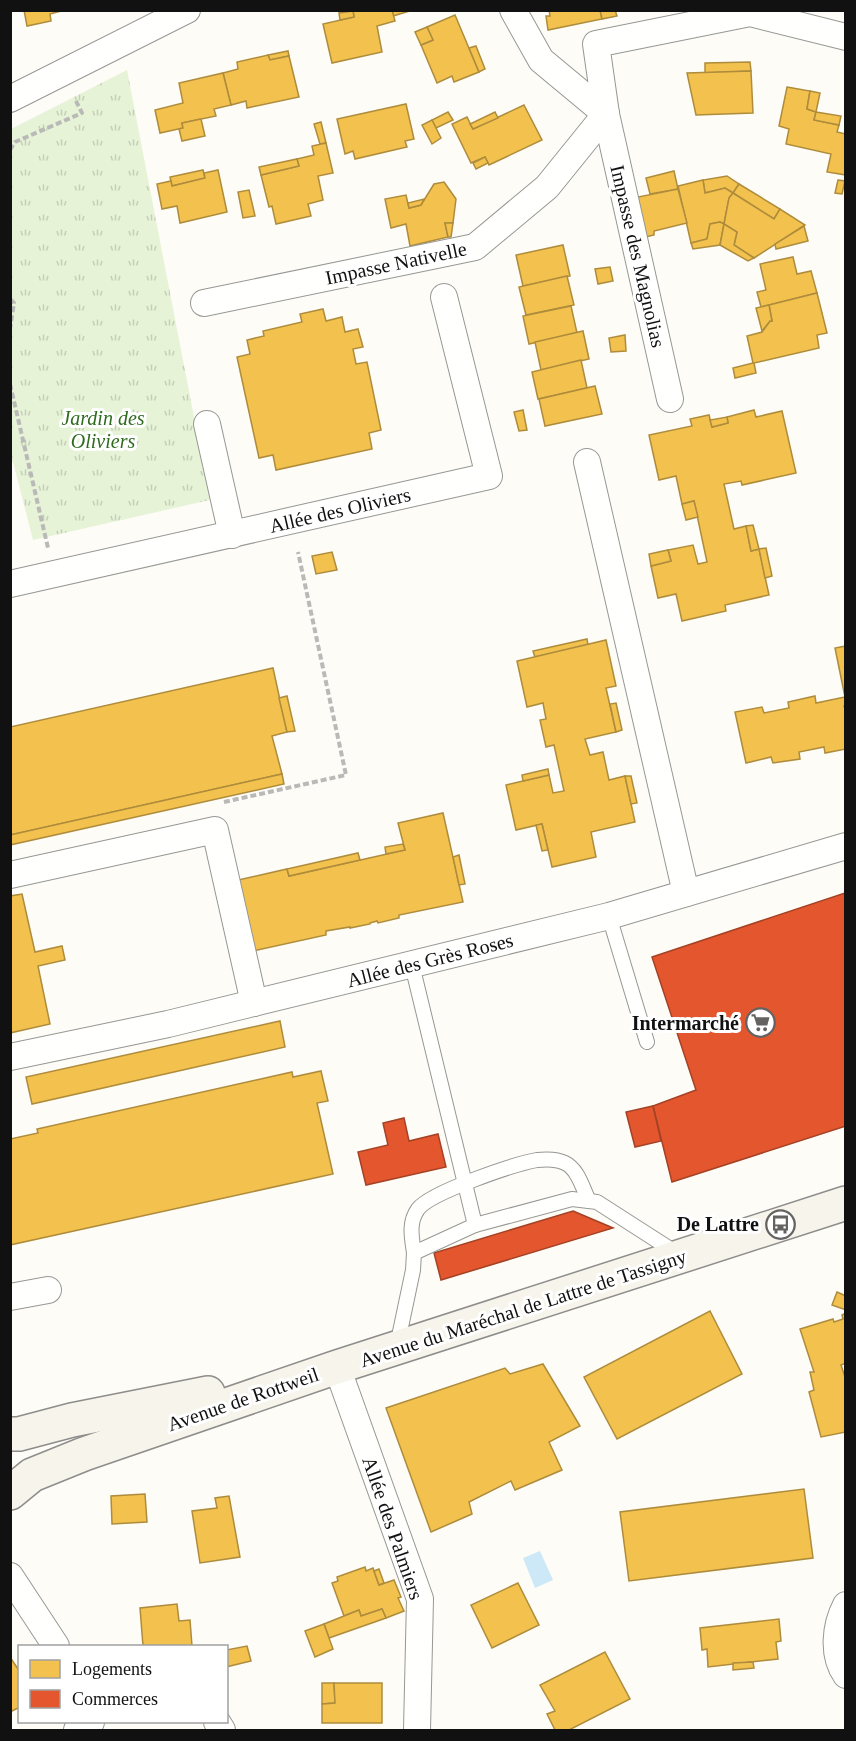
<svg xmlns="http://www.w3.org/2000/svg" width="856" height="1741" font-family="Georgia,serif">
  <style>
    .grass { fill: url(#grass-tufts) }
    .water { fill: #cde8f7 }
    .homes { fill: #f2c14e; stroke: #ae8c3c; stroke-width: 1.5 }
    .shops { fill: #e4572e; stroke: #a54225; stroke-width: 1.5 }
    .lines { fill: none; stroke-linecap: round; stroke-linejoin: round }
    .lane-casing { stroke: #979795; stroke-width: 16 }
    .street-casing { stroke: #979795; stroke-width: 28 }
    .secondary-casing { stroke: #8e8d8b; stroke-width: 36 }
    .path { stroke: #b9b9b8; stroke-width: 4; stroke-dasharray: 6 3; stroke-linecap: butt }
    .lane { stroke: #fffffe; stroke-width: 14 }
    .street { stroke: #fffffe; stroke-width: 26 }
    .secondary { stroke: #f6f4eb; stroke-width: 33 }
    .labels { text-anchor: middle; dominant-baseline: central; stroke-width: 6; stroke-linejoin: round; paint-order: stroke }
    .street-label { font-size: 20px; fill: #111; stroke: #fff }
    .park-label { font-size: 20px; font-style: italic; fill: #2f6b1f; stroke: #fff }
    .poi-label { font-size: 20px; font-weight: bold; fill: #111; stroke: #fff; text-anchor: end }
  </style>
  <defs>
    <pattern id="grass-tufts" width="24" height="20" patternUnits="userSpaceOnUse" patternTransform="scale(1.5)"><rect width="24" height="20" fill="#e7f3d7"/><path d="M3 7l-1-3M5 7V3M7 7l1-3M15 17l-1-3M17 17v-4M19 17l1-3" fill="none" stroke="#c5cfb8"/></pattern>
  </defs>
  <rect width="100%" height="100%" fill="#fdfcf7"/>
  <polygon class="grass" points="127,70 210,500 33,540 13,462 11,462 11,129"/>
  <polygon class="water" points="540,1551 553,1580 535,1588 523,1558"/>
  <g class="homes">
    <polygon points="24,10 65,10 50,14 51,21 27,26"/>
    <polygon points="392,10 413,10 393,16"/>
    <polygon points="392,10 395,21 377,26 382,52 332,63 323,24 354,17 353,10"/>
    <polygon points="549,10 600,10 602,19 548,30 546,16 550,16"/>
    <polygon points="600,10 615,10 617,16 602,19"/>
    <polygon points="353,11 354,17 340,20 339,13"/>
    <polygon points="455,15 479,72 454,82 452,76 437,83 421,45 433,40 427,27"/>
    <polygon points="427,27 433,40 421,45 415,32"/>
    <polygon points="476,46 485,69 479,72 469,48"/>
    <polygon points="288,51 289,56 270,60 268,55"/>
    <polygon points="268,55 270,60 289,56 299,97 247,108 246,101 231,105 223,73 238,69 237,62"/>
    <polygon points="750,62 751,71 705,73 705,63"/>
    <polygon points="751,71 753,113 696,115 687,73"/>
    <polygon points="223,73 231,105 214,109 216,116 182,123 183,128 160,133 155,110 183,103 179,83"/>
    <polygon points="787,87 810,91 807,109 816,112 814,120 839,125 837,132 846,134 846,175 827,172 831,154 786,144 789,129 779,126"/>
    <polygon points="810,91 820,93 816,112 807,109"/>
    <polygon points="406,104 414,139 405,141 407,147 355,159 353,151 345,154 337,119"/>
    <polygon points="524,105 542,140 489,165 485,157 471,163 452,124 467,117 473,129"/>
    <polygon points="448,112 453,120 436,128 432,120"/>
    <polygon points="495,112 498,118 473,129 470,124"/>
    <polygon points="816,112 841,116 839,125 814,120"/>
    <polygon points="201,119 205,136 182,141 179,129 183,128 182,123"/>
    <polygon points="432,120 441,138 432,144 422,125"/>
    <polygon points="321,122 326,143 320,144 314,124"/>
    <polygon points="326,143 333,173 318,176 323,200 308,204 311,216 276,224 272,206 269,207 261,175 299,166 297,159 314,155 312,146"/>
    <polygon points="485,157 488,163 476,169 473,163"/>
    <polygon points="297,159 299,166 261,175 259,167"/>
    <polygon points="203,170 205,178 172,186 170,177"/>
    <polygon points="218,170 227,212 180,223 177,206 162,209 157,184 171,181 172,186 205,178 204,173"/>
    <polygon points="674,171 678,189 650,194 646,178"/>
    <polygon points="727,176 739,184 733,193 725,188 705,193 703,180"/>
    <polygon points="703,180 705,193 725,188 733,193 729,198 724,224 720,222 710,224 707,239 691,243 678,186"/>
    <polygon points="838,180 845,181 842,194 835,193"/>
    <polygon points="444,182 456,199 453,223 445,223 448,237 410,246 406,224 391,228 385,199 406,195 409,208 421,205 434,184"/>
    <polygon points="739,184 780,209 774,219 733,193"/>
    <polygon points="678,189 687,223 654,231 654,235 637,239 628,199"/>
    <polygon points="249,190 255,216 243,218 238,192"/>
    <polygon points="733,193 774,219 780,209 805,225 754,258 734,245 737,232 724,224 729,198"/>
    <polygon points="424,199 421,205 409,208 408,203"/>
    <polygon points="720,222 724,224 720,245 693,249 691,243 707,239 710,224"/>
    <polygon points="445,223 453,223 451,237 448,237"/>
    <polygon points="724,224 737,232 734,245 754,258 748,261 720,245"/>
    <polygon points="804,226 808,241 776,249 775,244"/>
    <polygon points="563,245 570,276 523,286 516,255"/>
    <polygon points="793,257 797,274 811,271 817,293 761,307 757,292 766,290 760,264"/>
    <polygon points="610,267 613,281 598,284 595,269"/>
    <polygon points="567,276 574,305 526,315 519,287"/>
    <polygon points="817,293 827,333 817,335 819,348 754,363 756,373 735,378 733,368 753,363 747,336 762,332 770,321 772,321 769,305"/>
    <polygon points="769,305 772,321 770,321 762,331 756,308"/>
    <polygon points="571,306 577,333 529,344 523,316"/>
    <polygon points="323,309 326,321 342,317 345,332 358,329 363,347 353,349 356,364 367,362 381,430 369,433 372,449 276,470 273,455 259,458 237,357 250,354 247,340 264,336 263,331 302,322 300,314"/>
    <polygon points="583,331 589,359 541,370 535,342"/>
    <polygon points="625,335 626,351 611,352 609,338"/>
    <polygon points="581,360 587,388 538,399 532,372"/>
    <polygon points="595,386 602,414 545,426 539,399"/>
    <polygon points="523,410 527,430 519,431 514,412"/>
    <polygon points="754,410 756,417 782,411 796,473 742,485 741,481 724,484 734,529 746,526 751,551 759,549 769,595 725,605 726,611 682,621 676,594 658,598 651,566 671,561 668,550 693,545 698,564 707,562 694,501 682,504 676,476 659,480 649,435 692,426 690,419 709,415 712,427 728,423 727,417"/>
    <polygon points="727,417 728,423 712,427 710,420"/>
    <polygon points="694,501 698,517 686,520 682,504"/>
    <polygon points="753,525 759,549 751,551 746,526"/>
    <polygon points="766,548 772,576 765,578 759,549"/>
    <polygon points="668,550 671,561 651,566 649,554"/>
    <polygon points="332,552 337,570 316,574 312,556"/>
    <polygon points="587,639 588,645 535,657 533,651"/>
    <polygon points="606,640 616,686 606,688 616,732 585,739 590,755 603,752 609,780 625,776 635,822 591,832 596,857 552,867 542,824 516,830 506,785 549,775 553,793 564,791 554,745 546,747 540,720 546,719 543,703 527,707 517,661"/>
    <polygon points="846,646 846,705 844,706 846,713 846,749 825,753 824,747 799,752 800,759 773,763 771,757 746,763 735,712 762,707 764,713 789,708 788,702 815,696 816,703 845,697 835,648"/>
    <polygon points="273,668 287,732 272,736 282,774 10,835 10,727"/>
    <polygon points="287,696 295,731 287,732 279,698"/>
    <polygon points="616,703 622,730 616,732 610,704"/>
    <polygon points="548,769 549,775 523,781 522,775"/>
    <polygon points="282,774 284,784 10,845 10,835"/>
    <polygon points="625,776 631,776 637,803 631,804"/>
    <polygon points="443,813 463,902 399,915 399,918 378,923 377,921 370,923 370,924 350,928 350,927 326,931 326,935 253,951 238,880 287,869 289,876 405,850 398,823"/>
    <polygon points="542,824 548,850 542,851 536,825"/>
    <polygon points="403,844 405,850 386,854 385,847"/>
    <polygon points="358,853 360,860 289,876 287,869"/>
    <polygon points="459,855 465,884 459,885 453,857"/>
    <polygon points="22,894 35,952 62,946 65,960 38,966 50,1024 10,1033 10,896"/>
    <polygon points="280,1021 285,1047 32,1104 26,1077"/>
    <polygon points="321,1071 328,1101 317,1103 333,1174 10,1245 10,1139 38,1133 37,1129 292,1072 293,1077"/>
    <polygon points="837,1292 846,1296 846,1310 832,1305"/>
    <polygon points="710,1311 742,1374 617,1439 584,1377"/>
    <polygon points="846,1313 846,1363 841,1365 846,1380 846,1432 821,1437 809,1392 814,1390 810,1372 814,1372 800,1329 833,1319 834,1322 843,1319 842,1315"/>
    <polygon points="543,1364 580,1426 549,1442 562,1470 515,1490 511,1481 469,1502 472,1514 431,1532 386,1408 505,1368 510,1374"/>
    <polygon points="804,1489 813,1558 629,1581 620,1512"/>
    <polygon points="145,1494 147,1522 112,1524 111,1496"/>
    <polygon points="229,1496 240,1557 200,1563 192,1511 217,1508 215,1498"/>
    <polygon points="365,1567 366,1571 373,1568 379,1585 394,1580 401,1597 398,1598 404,1611 386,1618 382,1609 361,1616 359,1610 344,1616 332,1583 338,1581 337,1577"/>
    <polygon points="379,1569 384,1583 379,1585 374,1571"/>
    <polygon points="518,1583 539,1625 492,1648 471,1605"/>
    <polygon points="177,1604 179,1621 190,1620 192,1646 143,1646 140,1608"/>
    <polygon points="382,1609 386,1618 329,1638 324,1624 359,1610 361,1616"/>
    <polygon points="779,1619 781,1641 776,1642 778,1659 708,1667 707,1649 702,1650 700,1628"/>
    <polygon points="324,1624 333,1649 315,1657 305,1631"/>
    <polygon points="247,1646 251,1661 226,1667 226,1650"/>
    <polygon points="605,1652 630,1699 569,1730 555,1730 547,1714 555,1711 540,1685"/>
    <polygon points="10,1657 20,1672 20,1707 10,1712"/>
    <polygon points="753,1662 754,1668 733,1670 733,1663"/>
    <polygon points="322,1683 334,1683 335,1703 322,1704"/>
    <polygon points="334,1683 382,1683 382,1723 322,1723 322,1704 335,1703"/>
  </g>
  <g class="shops">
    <polygon points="845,893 846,1126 672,1182 653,1106 696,1090 652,957"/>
    <polygon points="653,1106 661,1141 635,1147 626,1112"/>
    <polygon points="404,1118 409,1141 438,1134 446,1167 366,1185 358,1152 388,1145 383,1123"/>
    <polygon points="573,1211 613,1228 441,1280 434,1253"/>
  </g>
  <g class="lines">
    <defs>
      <g id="lane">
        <polyline points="609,916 647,1042"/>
        <polyline points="412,965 475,1225"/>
        <path d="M 414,1253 C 412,1238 408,1223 418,1209 C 431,1192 515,1164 537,1160 C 546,1159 557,1159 565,1163 C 578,1169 583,1189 589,1201"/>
        <polyline points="397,1346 413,1270 414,1253 475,1225 572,1199 597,1202 678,1254"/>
      </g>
      <g id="street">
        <polyline points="513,10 541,60 606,114 596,44 750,13 846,37"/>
        <polyline points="10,99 187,10"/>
        <polyline points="606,114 670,399"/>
        <polyline points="204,303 475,247 547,187 606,114"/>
        <polyline points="207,424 232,535"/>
        <polyline points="587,462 686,893"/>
        <polyline points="10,584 489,476 444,297"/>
        <polyline points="10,875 215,830 254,1003"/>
        <polyline points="10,1057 168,1024 609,916 846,846"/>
        <polyline points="10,1297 48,1290"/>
        <polyline points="337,1367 420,1599 417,1730"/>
        <polyline points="10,1576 56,1646"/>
        <path d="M 846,1605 C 835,1626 832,1655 846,1675"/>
        <polyline points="217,1722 222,1730"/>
        <polyline points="77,1730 91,1722"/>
      </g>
      <g id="secondary">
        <polyline points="10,1434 19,1434 72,1420 208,1393"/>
        <polyline points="10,1493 32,1475 84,1454 337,1367 846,1203"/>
      </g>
    </defs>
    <use href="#lane" class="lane-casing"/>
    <use href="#street" class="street-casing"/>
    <use href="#secondary" class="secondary-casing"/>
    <g class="path">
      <polyline points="10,150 15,142 82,113 75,99"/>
      <polyline points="10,299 14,303 10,329"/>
      <polyline points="10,384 48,548"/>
      <polyline points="224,802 346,775 298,552"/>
    </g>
    <use href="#lane" class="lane"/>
    <use href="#street" class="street"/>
    <use href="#secondary" class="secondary"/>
  </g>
  <defs>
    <symbol id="supermarket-ring" viewBox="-11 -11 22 22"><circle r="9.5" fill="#fff" stroke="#646362" stroke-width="1.5"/><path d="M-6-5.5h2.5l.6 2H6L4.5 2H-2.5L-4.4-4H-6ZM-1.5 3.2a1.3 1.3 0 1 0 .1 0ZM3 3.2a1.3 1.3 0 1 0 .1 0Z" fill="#646362"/></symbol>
    <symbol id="bus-ring" viewBox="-11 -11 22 22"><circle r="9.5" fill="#fff" stroke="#646362" stroke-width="1.5"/><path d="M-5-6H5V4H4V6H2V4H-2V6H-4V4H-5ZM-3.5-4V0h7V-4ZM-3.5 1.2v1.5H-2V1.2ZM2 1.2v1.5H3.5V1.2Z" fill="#646362"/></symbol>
  </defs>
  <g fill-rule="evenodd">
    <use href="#supermarket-ring" x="744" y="1006" width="33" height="33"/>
    <use href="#bus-ring" x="764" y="1208" width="33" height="33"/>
  </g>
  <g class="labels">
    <g class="street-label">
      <text transform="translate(638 256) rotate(77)">Impasse des Magnolias</text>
      <text transform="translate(396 263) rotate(-12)">Impasse Nativelle</text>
      <text transform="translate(340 510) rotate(-13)">Allée des Oliviers</text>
      <text transform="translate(430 960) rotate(-14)">Allée des Grès Roses</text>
      <text transform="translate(523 1308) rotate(-18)">Avenue du Maréchal de Lattre de Tassigny</text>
      <text transform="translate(243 1399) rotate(-19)">Avenue de Rottweil</text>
      <text transform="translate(393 1528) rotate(71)">Allée des Palmiers</text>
    </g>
    <g class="park-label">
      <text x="103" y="418">Jardin des<tspan x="103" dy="23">Oliviers</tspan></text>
    </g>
    <g class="poi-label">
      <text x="739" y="1023">Intermarché</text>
      <text x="759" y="1224">De Lattre</text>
    </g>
  </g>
  <rect width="856" height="1741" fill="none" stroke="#111111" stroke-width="24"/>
  <rect x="18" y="1645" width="210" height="78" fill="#ffffff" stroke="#a0a0a0" stroke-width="1.5"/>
  <rect x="30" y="1660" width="30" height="18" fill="#f2c14e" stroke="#a0a0a0" stroke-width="1.5"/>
  <text x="72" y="1675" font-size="18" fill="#111111">Logements</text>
  <rect x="30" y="1690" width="30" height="18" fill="#e4572e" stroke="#a0a0a0" stroke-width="1.5"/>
  <text x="72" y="1705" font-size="18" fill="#111111">Commerces</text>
</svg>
